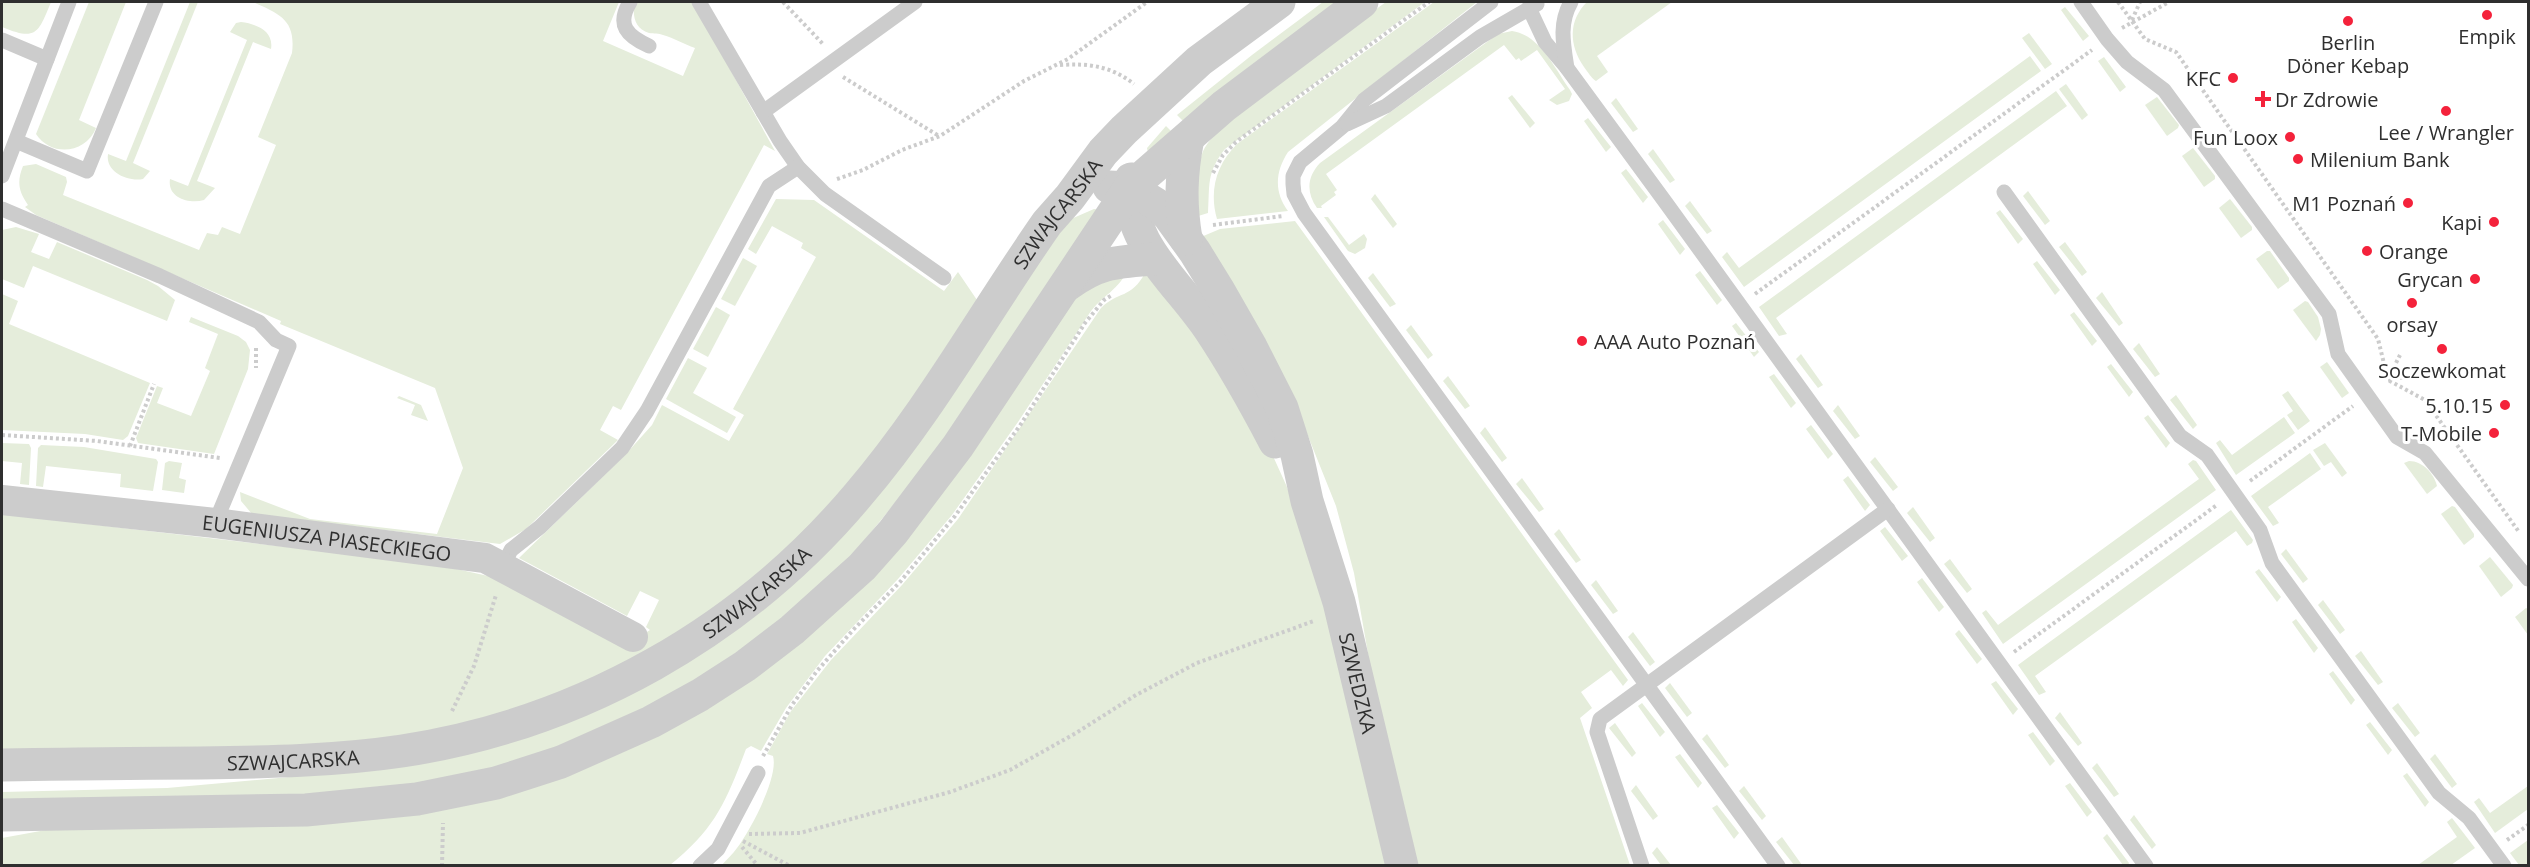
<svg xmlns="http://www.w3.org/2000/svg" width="2530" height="867" font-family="'Open Sans',sans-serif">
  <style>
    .green { fill: #e5eddb }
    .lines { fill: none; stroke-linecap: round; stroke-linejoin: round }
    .path { stroke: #ccc; stroke-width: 4; stroke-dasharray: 3 3; stroke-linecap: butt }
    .service { stroke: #ccc; stroke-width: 15 }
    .minor { stroke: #ccc; stroke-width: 30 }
    .tertiary { stroke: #ccc; stroke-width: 33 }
    .poi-dot { fill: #f4223b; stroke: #fff; stroke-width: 2 }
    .labels { text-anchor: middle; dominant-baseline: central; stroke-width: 6; stroke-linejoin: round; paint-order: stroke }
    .poi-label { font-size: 20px; fill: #2f2f2f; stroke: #fff; text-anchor: end }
    .street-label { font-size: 20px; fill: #2f2f2f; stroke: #fff }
  </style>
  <rect width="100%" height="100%" fill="#fff"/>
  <g class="green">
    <path d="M 2,2 L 51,2 C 38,34 36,41 2,27 Z"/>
    <path d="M 89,2 L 126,2 L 79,120 L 96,128 C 86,153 52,158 36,134 Z"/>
    <path d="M 190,2 L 198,2 L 133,163 L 150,171 L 143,179 C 128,182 105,172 108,154 L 126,161 Z"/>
    <path d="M 253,2 L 619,2 L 603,41 L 683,76 L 695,48 C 684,44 674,38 663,35 C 659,33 654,34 649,33 C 634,29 632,14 635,2 L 693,2 L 775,151 L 764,145 L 621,410 L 613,406 L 600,430 L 618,440 L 526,529 L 500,544 L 252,514 L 241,501 L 240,492 L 310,519 L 437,534 L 463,468 L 435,388 L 280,324 L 281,321 L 36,215 L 25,207 L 28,205 C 18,191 17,181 23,166 L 36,164 L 66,177 L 67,182 L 63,195 L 199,250 L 207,233 L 218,235 L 222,227 L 240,234 L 276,145 L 258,137 L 292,53 C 296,20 280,14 253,2 Z"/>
    <polygon points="1323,2 1340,2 1184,122 1177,115 1252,55"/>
    <path d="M 1386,2 L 1425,2 L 1225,149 C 1206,173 1210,185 1208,213 L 1195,217 L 1193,209 C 1196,192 1196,171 1202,154 C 1213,119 1350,28 1386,2 Z"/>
    <path d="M 1434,2 L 1477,2 L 1288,152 C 1275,172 1274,192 1288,211 L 1217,219 C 1209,191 1216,165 1237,144 Z"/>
    <path d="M 1587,2 L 1672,2 L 1597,56 L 1608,72 L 1596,81 C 1591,78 1588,72 1584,67 C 1569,45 1568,21 1587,2 Z"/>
    <polygon points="2065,7 2089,36 2083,41 2061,10"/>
    <path d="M 241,22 C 257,24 274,31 271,49 L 253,42 L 197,181 L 215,188 L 204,200 C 189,204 167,198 170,179 L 188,186 L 247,40 L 230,32 L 236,23 Z"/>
    <path d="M 1512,31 C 1540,35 1555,69 1570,90 L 1572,94 L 1569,101 L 1557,105 L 1549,100 L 1565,89 L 1537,50 L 1521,61 L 1519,58 L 1516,60 L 1504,45 L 1326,174 L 1337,190 L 1334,192 L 1336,195 L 1321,206 L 1322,208 L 1317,208 C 1306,192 1307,177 1320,163 L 1498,34 Z"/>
    <polygon points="2029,33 2052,64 2045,69 2022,38"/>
    <polygon points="2030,56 2041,71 1744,287 1722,257 1727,252 1739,268"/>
    <polygon points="2104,57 2126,87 2120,92 2098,61"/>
    <polygon points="2066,84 2088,115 2082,120 2059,89"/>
    <polygon points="2056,91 2067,106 1776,318 1787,334 1779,336 1759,307"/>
    <polygon points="1512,95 1535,123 1530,128 1508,98"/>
    <polygon points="2157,97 2179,125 2178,128 2167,136 2145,105"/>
    <polygon points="1616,98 1638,129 1633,132 1611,103"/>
    <polygon points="1588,118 1611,147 1606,152 1584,121"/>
    <polygon points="1166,126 1173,133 1148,153 1147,148"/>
    <polygon points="2193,148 2215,176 2215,179 2204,187 2182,156"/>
    <polygon points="1653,149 1675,180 1670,183 1648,154"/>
    <polygon points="1626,169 1648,197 1643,203 1621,173"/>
    <polygon points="2028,191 2050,221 2045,225 2023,196"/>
    <polygon points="1375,194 1397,224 1393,228 1371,199"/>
    <polygon points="776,199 814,200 944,291 958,272 977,300 888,435 812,526 730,599 646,653 545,700 447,729 329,745 2,751 2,514 434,564 497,578 623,647 650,630 646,627 659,600 640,591 627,616 519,558 625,455 652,425 662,405 729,441 744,415 733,409 816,257 801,248 803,243 772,226 756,254 748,249"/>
    <polygon points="2230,199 2252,227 2252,230 2241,238 2219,208"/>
    <polygon points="1690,201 1712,231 1707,234 1685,206"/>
    <polygon points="1094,209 1099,210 932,458 849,559 770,630 670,697 561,747 504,766 449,779 332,794 2,801 2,792 167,788 388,768 754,616 1053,237 1071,219"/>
    <polygon points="2000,210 2023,239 2018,244 1996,213"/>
    <polygon points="1324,217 1328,217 1349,245 1364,234 1367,239 1365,248 1355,254 1348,251"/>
    <polygon points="1663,220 1685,249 1680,255 1658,224"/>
    <polygon points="1295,221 1628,680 1623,686 1611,670 1581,692 1592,708 1580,718 1630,865 1416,865 1370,665 1354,573 1336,506 1298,411 1201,237 1220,229"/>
    <polygon points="16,227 39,234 31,252 49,259 57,242 147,280 158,286 175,300 167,321 33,266 24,288 2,279 2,230"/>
    <polygon points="2065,242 2087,272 2082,276 2059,247"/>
    <polygon points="2267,251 2270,251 2289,278 2289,281 2278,289 2256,259"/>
    <polygon points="743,258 757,266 735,306 721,299"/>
    <polygon points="2037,261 2060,290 2055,295 2033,264"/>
    <path d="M 1128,268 C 1121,289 1101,296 1089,314 L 1018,422 L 952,515 L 898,579 L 825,656 L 786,708 L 761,751 L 751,746 L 746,749 C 726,802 715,829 670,865 L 2,866 L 2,838 L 46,830 L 394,817 L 754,676 L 1076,292 Z"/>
    <polygon points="1700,271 1722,300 1717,305 1695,275"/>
    <path d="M 1145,273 L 1161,284 L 1267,443 L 1287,487 L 1318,576 L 1390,865 L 721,866 C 726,860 733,854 737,848 C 750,831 779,777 773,756 L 767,754 L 791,711 L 831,660 L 902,585 L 958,519 L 1101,308 C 1118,291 1131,299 1145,273 Z"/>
    <polygon points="1373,273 1396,304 1390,307 1368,278"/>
    <polygon points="2102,292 2123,323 2119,326 2096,298"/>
    <polygon points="2,294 18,301 9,324 150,383 128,436 123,440 85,434 2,430"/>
    <polygon points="2305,301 2308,302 2318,317 2321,329 2320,335 2316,341 2293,310"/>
    <polygon points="716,307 730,315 708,357 693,349"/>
    <polygon points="2074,312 2097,341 2092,346 2070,315"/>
    <polygon points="191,317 238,336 246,342 250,350 248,369 214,454 138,443 136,438 157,386 163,388 157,403 191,416 210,371 205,368 218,334 189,322"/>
    <polygon points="1736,323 1759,352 1754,357 1732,326"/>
    <polygon points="1411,325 1433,355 1428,359 1406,330"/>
    <polygon points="2139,343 2160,374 2155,377 2133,349"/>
    <polygon points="1801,354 1823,385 1818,388 1796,359"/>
    <polygon points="688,358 707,368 693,393 736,417 727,433 666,399"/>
    <polygon points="2327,362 2349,393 2342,398 2320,367"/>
    <polygon points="2111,364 2133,392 2129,397 2107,367"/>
    <polygon points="1774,374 1796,403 1791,408 1769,377"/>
    <polygon points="1448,376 1470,406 1465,409 1443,381"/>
    <polygon points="2288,391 2310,421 2298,430 2287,415 2293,411 2282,395"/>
    <polygon points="2176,395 2197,425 2193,429 2170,400"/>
    <polygon points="399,396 421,405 428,421 411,415 415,405 397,398"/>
    <polygon points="1838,405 1860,436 1855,439 1833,411"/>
    <polygon points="2148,415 2170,443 2166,448 2144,418"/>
    <polygon points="2284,417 2295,433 2236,475 2216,443 2220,440 2232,455"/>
    <polygon points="1811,425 1833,454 1828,459 1806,429"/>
    <polygon points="1485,427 1507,458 1502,462 1480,433"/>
    <polygon points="2,443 29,444 31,448 29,485 20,484 22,463 2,461"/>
    <polygon points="2325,443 2347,473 2342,477 2331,462 2324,466 2313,450"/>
    <polygon points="41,445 84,447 156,459 158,462 153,491 120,487 121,474 46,466 43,487 36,486 38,448"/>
    <polygon points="2310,453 2321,469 2268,507 2279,523 2273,526 2251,496"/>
    <polygon points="1875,457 1898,487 1893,491 1870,462"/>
    <polygon points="2193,460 2196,461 2216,490 2003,644 1982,613 1986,610 1998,625 2199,479 2188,464"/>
    <polygon points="169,461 182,463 179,478 186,480 184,493 162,490 165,463"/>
    <path d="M 2409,461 C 2423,461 2434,474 2437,486 L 2427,494 L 2404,463 Z"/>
    <polygon points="1848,476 1870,505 1865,511 1843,480"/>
    <polygon points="1522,478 1544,509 1539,512 1516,484"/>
    <polygon points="2452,506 2455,507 2474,534 2474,537 2464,545 2441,514"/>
    <polygon points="1913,507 1935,538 1930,542 1907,513"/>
    <polygon points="2231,510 2253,540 2252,543 2247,546 2236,531 2035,676 2046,692 2039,695 2018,665"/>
    <polygon points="1885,527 1908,556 1902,561 1880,531"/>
    <polygon points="1559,529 1581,560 1576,563 1554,534"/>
    <polygon points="2286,549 2308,579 2303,583 2281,554"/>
    <polygon points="2490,557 2513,585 2512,588 2501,597 2479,566"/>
    <polygon points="1950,559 1972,589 1967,593 1944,564"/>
    <polygon points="2259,569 2281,597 2277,602 2255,572"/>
    <polygon points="1922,578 1944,607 1939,612 1917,582"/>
    <polygon points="1596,580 1618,611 1613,614 1591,585"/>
    <polygon points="2323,600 2345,630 2340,634 2318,605"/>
    <polygon points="2526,608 2528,609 2528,635 2515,617"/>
    <polygon points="2296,619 2318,648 2314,653 2292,622"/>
    <polygon points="1959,630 1982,659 1977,664 1955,634"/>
    <polygon points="1633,632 1655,662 1650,666 1628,637"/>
    <polygon points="2361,651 2383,682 2378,685 2355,656"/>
    <polygon points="2333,671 2355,700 2351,705 2329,674"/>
    <polygon points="1996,681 2018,709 2013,715 1991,684"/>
    <polygon points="1670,683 1692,713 1687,717 1665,688"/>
    <polygon points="1642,703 1665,732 1660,737 1638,706"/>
    <polygon points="2398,703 2420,733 2415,737 2392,708"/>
    <polygon points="2060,712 2082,743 2078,746 2055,718"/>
    <polygon points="2370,722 2392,750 2388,755 2366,725"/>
    <polygon points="1615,723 1636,753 1632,757 1609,728"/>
    <polygon points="2033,732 2055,761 2050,766 2028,735"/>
    <polygon points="1707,734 1729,765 1725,768 1702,739"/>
    <polygon points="1680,754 1702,783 1698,788 1675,757"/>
    <polygon points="2435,754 2457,784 2452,788 2430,759"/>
    <polygon points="2097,763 2119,794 2114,797 2092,768"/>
    <polygon points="2407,773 2429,802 2425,807 2403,776"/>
    <polygon points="2070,783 2092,812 2087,817 2065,786"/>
    <polygon points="1636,785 1658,816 1653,820 1631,791"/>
    <polygon points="1744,786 1766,816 1762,820 1739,791"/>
    <polygon points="2528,786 2528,809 2495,833 2474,802 2479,798 2490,813"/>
    <polygon points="1717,805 1739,833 1734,839 1712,808"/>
    <polygon points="2134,815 2156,845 2152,849 2130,820"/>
    <polygon points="2452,818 2475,848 2451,865 2418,865 2457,837 2447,822"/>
    <polygon points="2107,834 2129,863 2128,865 2123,865 2103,838"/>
    <polygon points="1782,837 1802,865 1794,865 1776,842"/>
    <polygon points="2528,840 2528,865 2519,865 2510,853"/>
    <polygon points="1657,847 1671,865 1661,865 1652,853"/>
  </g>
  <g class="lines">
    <g class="path">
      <polyline points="783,2 823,44"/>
      <polyline points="2118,2 2145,39 2176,52 2378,339 2388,380 2425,400 2519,532"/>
      <polyline points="2132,20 2140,2"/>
      <polyline points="2122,28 2169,2"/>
      <path d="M 1060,65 C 1088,63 1111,66 1134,84"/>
      <polyline points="843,77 939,136"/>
      <polyline points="1213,173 1223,155 1236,142 1429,2"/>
      <polyline points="837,179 863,170 902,150 940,136 1024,81 1068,59 1147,2"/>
      <polyline points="1213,225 1283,216"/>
      <polyline points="1755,294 2092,50"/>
      <polyline points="256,348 256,368"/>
      <polyline points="2388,379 2400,355"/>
      <polyline points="2388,380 2416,375"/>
      <polyline points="2,435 97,441 220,458"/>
      <polyline points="130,446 154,384"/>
      <polyline points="2250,481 2353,406"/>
      <polyline points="2014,652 2217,505"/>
      <polyline points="452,711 474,666 496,595"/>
      <polyline points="763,756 792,705 817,671 853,630 900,582 955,516 1021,424 1085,323 1104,300 1112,295"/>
      <polyline points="749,834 800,833 950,792 1010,770 1076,733 1136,695 1197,663 1314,621"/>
      <polyline points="2507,840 2528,825"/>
      <polyline points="743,841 790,866"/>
      <polyline points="742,847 758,866"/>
      <polyline points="442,866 443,823"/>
    </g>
    <g class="service">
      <path d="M 630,2 C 616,25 627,36 649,46"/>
      <polyline points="699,2 780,141 798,167 825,194 944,278"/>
      <polyline points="1491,2 1364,100 1342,127 1300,162 1293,176 1293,184 1294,194 1304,213 1778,866"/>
      <polyline points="1531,2 1529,8 1545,42 1567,68 1666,203 2146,866"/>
      <polyline points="2081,2 2107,39 2127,62 2164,90 2329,314 2338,354 2397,437 2425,453 2528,579"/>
      <polyline points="2,40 47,59"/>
      <path d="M 1567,68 C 1563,43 1559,23 1571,2"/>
      <polyline points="763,112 915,2"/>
      <polyline points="1347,124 1386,106 1480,37 1537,4"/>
      <polyline points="16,141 87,171 156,2"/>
      <polyline points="2,176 69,2"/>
      <polyline points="2004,192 2180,436 2207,455 2260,530 2272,563 2439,793 2469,818 2504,866"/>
      <polyline points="2,209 160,276 259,322 276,340 289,346 215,523"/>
      <polyline points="503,566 511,550 540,527 622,448 647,411 769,186 798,167"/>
      <polyline points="700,866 718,849 758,773"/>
      <polyline points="1642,866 1597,732 1600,719 1888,509"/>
    </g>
    <path class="minor" id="s1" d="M 2,500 L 215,523 L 485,558 L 633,637"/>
    <g class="tertiary">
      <path d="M 1131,179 C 1124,242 1179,283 1210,330 C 1234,366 1255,404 1275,442"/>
      <path id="s2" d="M 1109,187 L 1130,188 L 1156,204 L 1169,216 L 1195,252 L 1219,291 L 1251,347 L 1282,408 L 1297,455 L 1307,501 L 1339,602 L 1402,866"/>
      <path d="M 1186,239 C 1180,203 1181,173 1188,138"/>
      <path d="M 1067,285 C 1099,262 1115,262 1154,259"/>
      <path id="s3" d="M 2,765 C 67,764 133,763 199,763 C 267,762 335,761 402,751 C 580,724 743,632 858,495 C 930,411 984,313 1047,223 L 1070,197 L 1103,152 L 1124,130 L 1199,61 L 1279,2"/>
      <polyline points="2,815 306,810 417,799 496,783 561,762 651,722 700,695 745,666 792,630 862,567 893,532 958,446 1130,188 1224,106 1362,2"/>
    </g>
  </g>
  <g class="poi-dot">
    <circle cx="2487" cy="15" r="6"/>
    <circle cx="2348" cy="21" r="6"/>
    <circle cx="2233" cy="78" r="6"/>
    <path d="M2260 90h6v6h6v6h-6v6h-6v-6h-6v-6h6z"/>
    <circle cx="2446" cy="111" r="6"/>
    <circle cx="2290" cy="137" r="6"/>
    <circle cx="2298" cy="159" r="6"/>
    <circle cx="2408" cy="203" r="6"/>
    <circle cx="2494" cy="222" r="6"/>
    <circle cx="2367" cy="251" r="6"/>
    <circle cx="2475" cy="279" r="6"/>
    <circle cx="2412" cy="303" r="6"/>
    <circle cx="1582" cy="341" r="6"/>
    <circle cx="2442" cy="349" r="6"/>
    <circle cx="2505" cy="405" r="6"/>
    <circle cx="2494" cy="433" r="6"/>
  </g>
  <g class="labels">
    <g class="poi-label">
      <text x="2487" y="36" text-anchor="middle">Empik</text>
      <text x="2348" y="42" text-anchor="middle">Berlin<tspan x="2348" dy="23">Döner Kebap</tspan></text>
      <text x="2221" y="78">KFC</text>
      <text x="2275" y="99" text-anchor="start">Dr Zdrowie</text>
      <text x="2446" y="132" text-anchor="middle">Lee / Wrangler</text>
      <text x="2278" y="137">Fun Loox</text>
      <text x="2310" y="159" text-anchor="start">Milenium Bank</text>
      <text x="2396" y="203">M1 Poznań</text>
      <text x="2482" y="222">Kapi</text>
      <text x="2379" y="251" text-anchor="start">Orange</text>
      <text x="2463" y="279">Grycan</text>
      <text x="2412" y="324" text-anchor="middle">orsay</text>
      <text x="1594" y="341" text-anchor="start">AAA Auto Poznań</text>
      <text x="2442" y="370" text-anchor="middle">Soczewkomat</text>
      <text x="2493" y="405">5.10.15</text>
      <text x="2482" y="433">T-Mobile</text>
    </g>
    <g class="street-label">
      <text stroke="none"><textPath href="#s3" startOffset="1280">SZWAJCARSKA</textPath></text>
      <text stroke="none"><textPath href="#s1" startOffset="327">EUGENIUSZA PIASECKIEGO</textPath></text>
      <text stroke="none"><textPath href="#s3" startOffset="794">SZWAJCARSKA</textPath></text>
      <text stroke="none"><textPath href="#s2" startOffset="578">SZWEDZKA</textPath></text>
      <text stroke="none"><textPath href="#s3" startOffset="291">SZWAJCARSKA</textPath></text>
    </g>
  </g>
  <rect width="2530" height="867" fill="none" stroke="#2f2f2f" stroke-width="6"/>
</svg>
